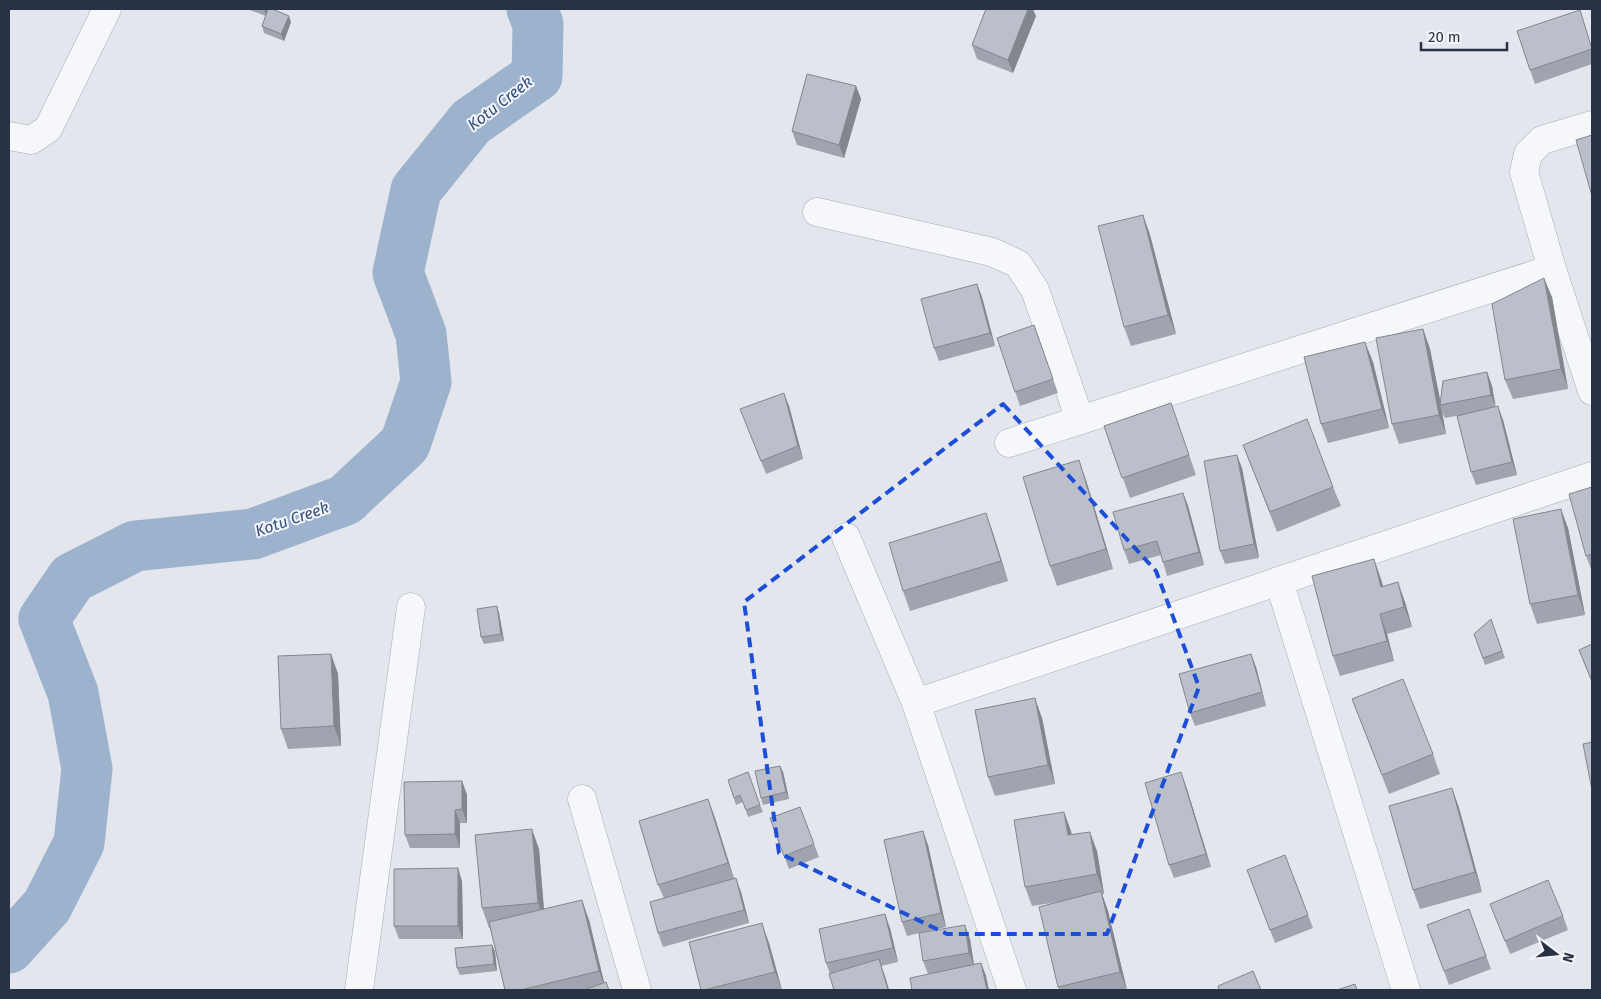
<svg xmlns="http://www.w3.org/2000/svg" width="1601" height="999" font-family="'Fira Sans',sans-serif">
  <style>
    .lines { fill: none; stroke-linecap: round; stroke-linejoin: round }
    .river { stroke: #9cb2cd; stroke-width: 51 }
    .minor-casing { stroke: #a7acb7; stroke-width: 29 }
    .minor { stroke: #f6f7fa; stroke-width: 28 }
    .wall { fill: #a0a4ae }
    .shaded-wall { fill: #82868d }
    .building { fill: #babfca; stroke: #82868d }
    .marked { fill: none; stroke: #1d4ed8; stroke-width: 4; stroke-dasharray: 10 6; stroke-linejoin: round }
    .labels { text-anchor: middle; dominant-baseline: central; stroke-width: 4; stroke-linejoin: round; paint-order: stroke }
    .water-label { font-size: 16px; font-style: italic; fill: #314f7c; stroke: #f3f5f9 }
  </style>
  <rect width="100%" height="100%" fill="#e3e6ec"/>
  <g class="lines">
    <polyline class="river" points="9,948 47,906 79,843 87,769 73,693 44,619 72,578 135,546 253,534 345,500 405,444 426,382 421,334 398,273 416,190 471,122 537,76 538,24 532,9"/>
    <defs>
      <g id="minor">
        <polyline points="1592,125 1542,140 1528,154 1524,172 1552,269 1592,391"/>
        <polyline points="9,136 31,140 48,129 107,9"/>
        <polyline points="817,212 992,252 1018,264 1035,290 1080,420"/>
        <polyline points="1009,443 1552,269"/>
        <polyline points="846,537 916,703 1012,990"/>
        <polyline points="1279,581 1406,990"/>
        <polyline points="916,703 1592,476"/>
        <polyline points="582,799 637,990"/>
        <polyline points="359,990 411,607"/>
      </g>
    </defs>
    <use href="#minor" class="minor-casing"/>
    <use href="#minor" class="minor"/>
  </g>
  <g class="wall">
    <polygon points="247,9 272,9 291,22 284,41 264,33 262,26 266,16"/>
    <polygon points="1036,16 1013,73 977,59 972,45"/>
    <polygon points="1592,46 1592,64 1535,84 1530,70"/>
    <polygon points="856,86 861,99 844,158 797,145 792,131"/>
    <polygon points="1143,215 1150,235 1176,334 1131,346 1124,327"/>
    <polygon points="977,284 982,297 995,346 939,361 934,348"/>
    <polygon points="1552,297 1568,389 1513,399 1505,380"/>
    <polygon points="1034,325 1058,393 1020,406 997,338"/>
    <polygon points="1423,329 1430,349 1440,401 1487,372 1492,386 1495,407 1503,420 1517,475 1476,485 1471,472 1473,413 1445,418 1442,412 1446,434 1399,444 1392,424"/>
    <polygon points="1373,362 1389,428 1328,443 1321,424"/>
    <polygon points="1171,403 1196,475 1130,498 1104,426"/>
    <polygon points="789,406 803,459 766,474 740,409"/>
    <polygon points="1243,445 1333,487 1341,506 1277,532"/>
    <polygon points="1242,468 1259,558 1225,564 1220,551"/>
    <polygon points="1086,480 1113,569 1057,586 1050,566"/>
    <polygon points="1592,487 1592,569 1591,569 1586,556"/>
    <polygon points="1183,493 1188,506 1204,565 1167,576 1161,555 1129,564 1124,550"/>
    <polygon points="1568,528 1585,615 1537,624 1530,604"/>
    <polygon points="993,533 1008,581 910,611 903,591"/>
    <polygon points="1381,579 1383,586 1405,602 1412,627 1387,634 1394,661 1340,676 1333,656"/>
    <polygon points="497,606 499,613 504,641 484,644 481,637"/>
    <polygon points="1491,619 1505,658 1485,665 1474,634"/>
    <polygon points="1592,644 1592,683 1579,650"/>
    <polygon points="331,654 338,674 341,746 288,749 281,729"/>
    <polygon points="1251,654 1256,667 1266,706 1195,726 1190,713"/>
    <polygon points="1352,699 1433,754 1440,774 1389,794"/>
    <polygon points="1042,718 1055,784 995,796 988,777"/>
    <polygon points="780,766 783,772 789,799 763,805 761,798"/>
    <polygon points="728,780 760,805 763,812 748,817 743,802 736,805"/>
    <polygon points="462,781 467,795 467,823 460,823 460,848 410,848 405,835"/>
    <polygon points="1186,786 1211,867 1174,878 1169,865"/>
    <polygon points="1452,788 1459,808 1482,892 1420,909 1413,890"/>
    <polygon points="708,799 715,818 734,879 741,892 749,923 663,947 658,933 664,898 658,885"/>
    <polygon points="800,807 819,857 789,869 770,818"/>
    <polygon points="1064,812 1072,835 1097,851 1104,894 1102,894 1108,911 1127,990 1059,990 1058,987 1058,902 1032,906 1025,887"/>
    <polygon points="928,845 946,927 907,936 902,922"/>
    <polygon points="539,849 544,909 589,920 604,983 609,990 505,990 490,928 489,928 482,908"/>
    <polygon points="1285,855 1313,928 1275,943 1252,883"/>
    <polygon points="462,881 463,939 399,939 394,926"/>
    <polygon points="1490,904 1563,916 1568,930 1510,954"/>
    <polygon points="1469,909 1491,969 1449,985 1427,925"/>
    <polygon points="890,928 898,962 881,966 889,990 834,990 830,974 826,963"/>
    <polygon points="970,939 974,964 981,963 986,976 928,974 923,961"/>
    <polygon points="769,943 782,990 701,990"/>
    <polygon points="492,945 495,952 497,971 460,975 457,968"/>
  </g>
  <g class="shaded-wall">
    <polygon points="264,9 269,9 266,16"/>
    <polygon points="1028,9 1033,9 1036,16 1013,73 1008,60"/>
    <polygon points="289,16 291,22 284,41 281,34"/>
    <polygon points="856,86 861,99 844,158 839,145"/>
    <polygon points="1143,215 1150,235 1176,334 1168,315"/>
    <polygon points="1544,278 1552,297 1568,389 1561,369"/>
    <polygon points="977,284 982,297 995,346 990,333"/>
    <polygon points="1423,329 1430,349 1441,404 1440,405 1442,412 1446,434 1439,415"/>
    <polygon points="1365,342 1373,362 1389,428 1382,409"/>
    <polygon points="1487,372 1492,386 1496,408 1491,395"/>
    <polygon points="784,393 789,406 803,459 798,446"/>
    <polygon points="1498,406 1503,420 1517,475 1512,462"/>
    <polygon points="1237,455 1242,468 1259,558 1254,544"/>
    <polygon points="1079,460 1086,480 1113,569 1106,549"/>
    <polygon points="1183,493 1188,506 1204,565 1199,552"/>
    <polygon points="1561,509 1568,528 1585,615 1578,595"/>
    <polygon points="986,513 993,533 1008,581 1001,561"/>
    <polygon points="1374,559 1381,579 1388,606 1381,587"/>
    <polygon points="1398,582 1405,602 1412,627 1404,607"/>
    <polygon points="497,606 499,613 504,641 501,634"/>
    <polygon points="1380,614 1387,634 1394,661 1387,641"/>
    <polygon points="331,654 338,674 341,746 334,726"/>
    <polygon points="1251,654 1256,667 1266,706 1262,692"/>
    <polygon points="1035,698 1042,718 1055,784 1048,765"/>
    <polygon points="780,766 783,772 789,799 786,792"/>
    <polygon points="1181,772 1186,786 1211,867 1206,854"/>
    <polygon points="462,781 467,795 467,823 462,809"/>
    <polygon points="1452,788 1459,808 1482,892 1475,872"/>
    <polygon points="708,799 715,818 735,882 728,863"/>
    <polygon points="455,810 460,823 460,848 455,834"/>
    <polygon points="1064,812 1071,831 1075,855 1068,835"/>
    <polygon points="532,829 539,849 545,923 538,903"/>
    <polygon points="923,831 928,845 946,927 941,913"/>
    <polygon points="1090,832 1097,851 1104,894 1097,874"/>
    <polygon points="458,868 462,881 463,939 458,926"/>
    <polygon points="736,878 741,892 749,923 744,910"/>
    <polygon points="1101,891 1108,911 1127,990 1120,972"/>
    <polygon points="582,900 589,920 606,990 599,971"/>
    <polygon points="885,914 890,928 898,962 893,948"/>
    <polygon points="762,923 769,943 782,990 775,972"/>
    <polygon points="965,925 970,939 974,966 969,953"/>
    <polygon points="492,945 495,952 497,971 494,964"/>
    <polygon points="879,959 886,979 889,990 888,990"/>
    <polygon points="981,963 986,976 989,990 987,990"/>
  </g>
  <g class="building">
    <polygon points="268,9 272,9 289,16 281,34 262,26"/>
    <polygon points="986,9 1028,9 1008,60 972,45"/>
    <polygon points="1580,10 1592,49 1530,70 1517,31"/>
    <polygon points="807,74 856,86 839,145 792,131"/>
    <polygon points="1592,135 1592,196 1576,140"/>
    <polygon points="1143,215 1168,315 1124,327 1098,226"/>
    <polygon points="1544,278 1561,369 1505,380 1492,304"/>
    <polygon points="977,284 990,333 934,348 921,299"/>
    <polygon points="1034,325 1053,379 1015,392 997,338"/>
    <polygon points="1423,329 1439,415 1392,424 1376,338"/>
    <polygon points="1365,342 1382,409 1321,424 1304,357"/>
    <polygon points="1487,372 1491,395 1440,405 1443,381"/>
    <polygon points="784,393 798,446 761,461 740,409"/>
    <polygon points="1171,403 1189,455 1122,478 1104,426"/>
    <polygon points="1498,406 1512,462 1471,472 1457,416"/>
    <polygon points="1307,419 1333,487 1270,512 1243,445"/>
    <polygon points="1237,455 1254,544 1220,551 1204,461"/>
    <polygon points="1079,460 1106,549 1050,566 1023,477"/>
    <polygon points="1592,487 1592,554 1586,556 1569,494"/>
    <polygon points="1183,493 1199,552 1163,562 1157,541 1124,550 1113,512"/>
    <polygon points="1561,509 1578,595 1530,604 1513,519"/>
    <polygon points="986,513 1001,561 903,591 889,543"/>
    <polygon points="1374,559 1381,587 1398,582 1404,607 1380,614 1387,641 1333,656 1312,576"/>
    <polygon points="497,606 501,634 481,637 477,609"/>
    <polygon points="1491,619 1502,651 1483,658 1474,634"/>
    <polygon points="1592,644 1592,681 1579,650"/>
    <polygon points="331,654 334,726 281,729 278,656"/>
    <polygon points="1251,654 1262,692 1190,713 1179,674"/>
    <polygon points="1403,679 1433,754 1382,775 1352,699"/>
    <polygon points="1035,698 1048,765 988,777 975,710"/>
    <polygon points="1592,742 1592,790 1583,744"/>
    <polygon points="780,766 786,792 761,798 755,771"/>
    <polygon points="748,772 760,805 746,810 740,795 734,798 728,780"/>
    <polygon points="1181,772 1206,854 1169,865 1145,783"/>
    <polygon points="462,781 462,809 455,810 455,834 405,835 404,782"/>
    <polygon points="1452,788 1475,872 1413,890 1389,806"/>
    <polygon points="708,799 728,863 658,885 639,821"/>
    <polygon points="800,807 814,844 784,856 770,818"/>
    <polygon points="1064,812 1068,835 1090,832 1097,874 1025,887 1014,820"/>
    <polygon points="532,829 538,903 482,908 475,835"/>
    <polygon points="923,831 941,913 902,922 884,840"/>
    <polygon points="1285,855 1308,915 1270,930 1247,870"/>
    <polygon points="458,868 458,926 394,926 394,869"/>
    <polygon points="736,878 744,910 658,933 650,902"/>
    <polygon points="1548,880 1563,916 1505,941 1490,904"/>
    <polygon points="1101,891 1120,972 1058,987 1039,907"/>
    <polygon points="582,900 599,971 521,990 505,990 489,922"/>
    <polygon points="1469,909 1486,956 1444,971 1427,925"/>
    <polygon points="885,914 893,948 826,963 819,929"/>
    <polygon points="762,923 775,972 704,990 701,990 689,942"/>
    <polygon points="965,925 969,953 923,961 919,933"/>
    <polygon points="492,945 494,964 457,968 455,948"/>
    <polygon points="879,959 888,990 834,990 829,974"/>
    <polygon points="981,963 987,990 912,990 910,978"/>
    <polygon points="1253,971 1261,990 1219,990 1218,986"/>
    <polygon points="606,982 609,990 584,990"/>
    <polygon points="1355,984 1357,990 1337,990"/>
  </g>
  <path class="marked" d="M 1003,404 L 1156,571 L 1199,687 L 1107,934 L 947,934 L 779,853 L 744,602 Z"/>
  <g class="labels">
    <g class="water-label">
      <text transform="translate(500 103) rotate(-38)">Kotu Creek</text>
      <text transform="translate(292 519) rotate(-19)">Kotu Creek</text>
    </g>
  </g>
  <rect width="1601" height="999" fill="none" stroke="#293245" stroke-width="20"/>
  <g transform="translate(1556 954) rotate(106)" stroke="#f3f5f9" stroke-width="4" paint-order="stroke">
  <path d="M0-4L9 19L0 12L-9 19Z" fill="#293245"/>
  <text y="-8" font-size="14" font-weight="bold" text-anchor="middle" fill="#293245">N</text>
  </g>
  <path d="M1421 42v8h86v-8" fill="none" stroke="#293245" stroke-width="2.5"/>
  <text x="1428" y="42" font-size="15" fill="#293245" stroke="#f3f5f9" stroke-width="4" paint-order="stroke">20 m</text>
</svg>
